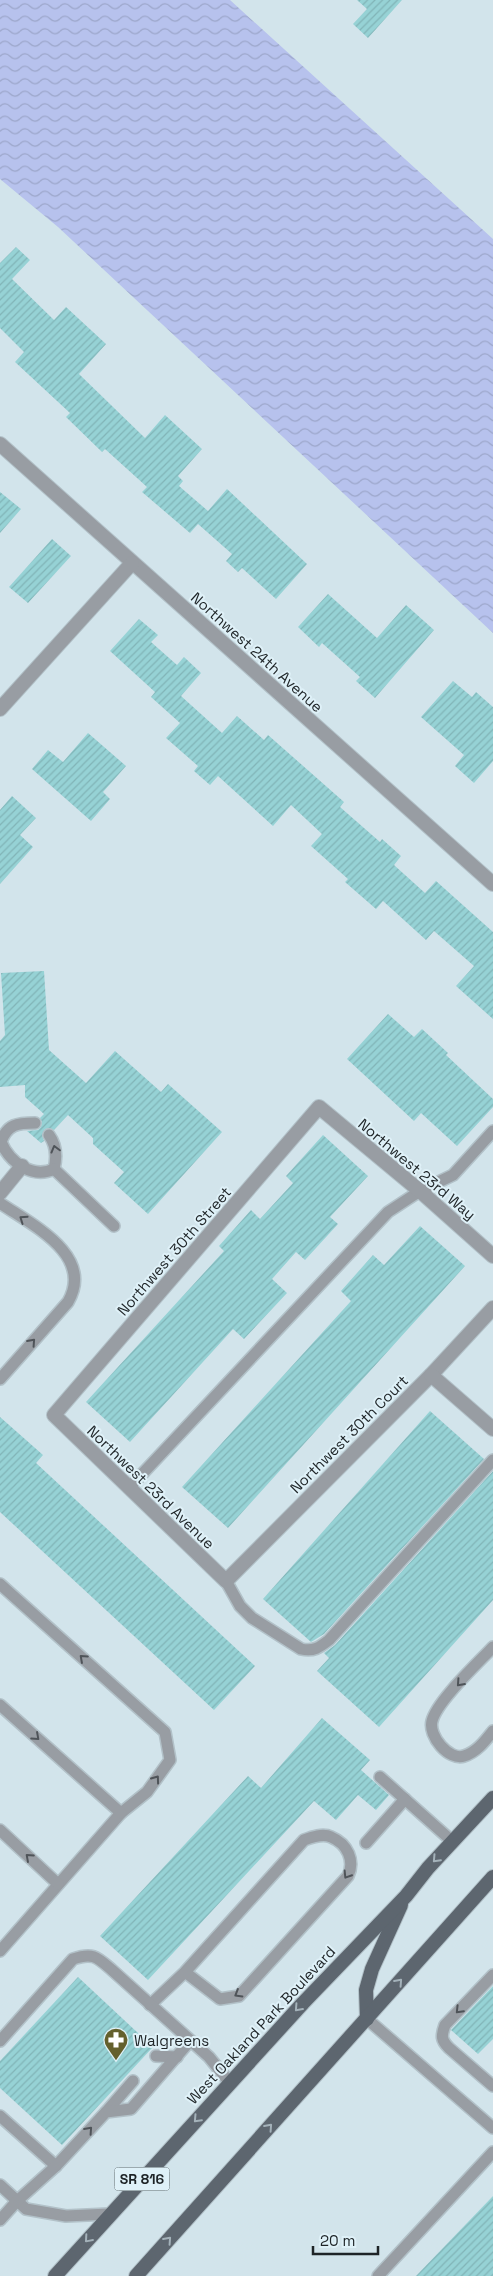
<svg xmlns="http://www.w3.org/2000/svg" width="493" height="2276" font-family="'Space Grotesk',sans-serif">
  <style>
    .water { fill: url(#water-waves) }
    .building { fill: url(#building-hatch) }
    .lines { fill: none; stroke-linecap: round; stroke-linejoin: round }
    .service-casing { stroke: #b2c1c8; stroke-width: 14 }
    .minor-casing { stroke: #b2c1c8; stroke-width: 16 }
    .primary-casing { stroke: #b2c1c8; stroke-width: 16 }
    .service { stroke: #989da3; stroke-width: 11 }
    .minor { stroke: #989da3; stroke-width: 14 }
    .primary { stroke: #5d666f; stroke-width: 14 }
    .oneway { stroke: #4f5459 }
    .oneway2 { stroke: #a4b2ba }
    .labels { text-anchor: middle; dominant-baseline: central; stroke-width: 4; stroke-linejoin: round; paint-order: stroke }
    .shield { fill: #dff1f8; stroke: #586266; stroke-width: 1 }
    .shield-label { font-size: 14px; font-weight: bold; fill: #1e2427 }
    .street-label { font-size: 15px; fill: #1e2427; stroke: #dff1f8 }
    .poi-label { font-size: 15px; fill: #1e2427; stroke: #dff1f8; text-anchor: start }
  </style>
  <defs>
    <pattern id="water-waves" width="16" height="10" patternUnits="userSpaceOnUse" patternTransform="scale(1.25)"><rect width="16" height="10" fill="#b7c2ed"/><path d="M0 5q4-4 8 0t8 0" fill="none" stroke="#9da7cb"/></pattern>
    <pattern id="building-hatch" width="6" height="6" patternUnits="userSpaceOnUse" patternTransform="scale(1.25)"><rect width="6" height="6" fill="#96d2d5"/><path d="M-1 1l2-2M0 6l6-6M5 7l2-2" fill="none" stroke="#81b4b7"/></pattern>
  </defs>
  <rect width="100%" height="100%" fill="#d2e4eb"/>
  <polygon class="water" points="0,0 230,0 493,239 493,633 58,227 0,179"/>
  <g class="building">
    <polygon points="357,0 402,0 368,38 353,24 367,9"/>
    <polygon points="16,247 30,260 12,279 54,320 66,307 106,344 79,374 145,438 165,415 202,449 178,476 183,481 179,486 208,511 227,489 307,564 276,599 242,568 238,572 226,561 232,554 198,524 190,533 142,492 147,487 105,449 102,452 66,417 70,413 15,362 24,352 0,328 0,263"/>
    <polygon points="0,492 21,509 0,533"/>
    <polygon points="52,539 71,556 28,603 9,587"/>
    <polygon points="328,594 377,638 406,605 434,630 375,698 356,681 360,677 322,643 319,647 298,627"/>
    <polygon points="139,619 158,635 151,642 177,665 184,657 201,673 181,696 222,733 237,716 264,740 268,735 344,802 340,807 380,842 382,839 401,856 394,865 425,893 436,881 493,932 493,1019 456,986 474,966 434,931 426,940 383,901 376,909 345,882 348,879 311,846 322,834 291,805 273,826 218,776 210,785 194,771 198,766 166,738 180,723 151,697 155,692 110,651"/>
    <polygon points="453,681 472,697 476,692 493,707 493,761 474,783 455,766 464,755 421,717"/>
    <polygon points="88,733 126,766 103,792 110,799 91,821 32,769 48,750 63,762"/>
    <polygon points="12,796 36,818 20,835 33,847 0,884 0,810"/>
    <polygon points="44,971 49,1050 86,1083 115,1051 161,1092 168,1084 222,1132 148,1214 114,1183 124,1172 93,1144 93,1138 68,1115 54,1130 49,1128 45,1129 42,1135 44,1141 41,1143 27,1131 38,1130 41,1127 42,1122 40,1118 44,1114 25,1097 25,1085 0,1087 0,1041 5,1035 1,973"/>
    <polygon points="388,1014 414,1037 422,1029 448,1053 446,1055 493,1099 493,1107 457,1146 421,1113 414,1121 347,1059"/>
    <polygon points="323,1135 368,1176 330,1217 338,1224 305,1260 296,1252 272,1279 287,1293 244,1339 233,1329 130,1442 86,1402 224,1251 219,1246 251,1210 260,1219 293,1183 286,1176"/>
    <polygon points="420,1226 465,1266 228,1528 182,1487 351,1301 341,1291 373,1255 384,1265"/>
    <polygon points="430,1411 484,1459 324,1634 311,1642 263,1599"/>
    <polygon points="0,1417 43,1455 36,1463 255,1666 214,1710 0,1512"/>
    <polygon points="493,1471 493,1600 379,1727 317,1671 329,1658 324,1653 335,1645"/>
    <polygon points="322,1718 370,1760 361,1770 389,1795 376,1810 358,1795 336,1820 314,1801 148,1980 100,1936 248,1776 261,1788"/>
    <polygon points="78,1977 153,2047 62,2145 0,2088 0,2061"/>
    <polygon points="493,1986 493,2039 478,2054 451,2030"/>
    <polygon points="493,2196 493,2276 416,2276"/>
  </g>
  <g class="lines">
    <defs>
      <g id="service">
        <path d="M 35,1123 C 18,1123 7,1124 1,1142 C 10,1163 33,1179 54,1169 C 57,1157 57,1146 49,1135"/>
        <polyline points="54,1169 114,1226"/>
        <path d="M 0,1203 C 32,1225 95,1255 68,1302 L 0,1379"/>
        <polyline points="129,1488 388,1212 420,1191 453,1175 493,1131"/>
        <path d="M 226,1581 L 240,1606 L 252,1618 L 301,1649 C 314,1652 320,1647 329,1640 L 493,1460"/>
        <polyline points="0,1584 165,1732 170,1760 147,1792 121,1813 0,1951"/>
        <path d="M 493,1647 C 478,1663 437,1701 432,1721 C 428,1736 449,1761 464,1756 C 477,1752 485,1741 493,1731"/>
        <polyline points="0,1705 121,1813"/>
        <polyline points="380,1777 453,1842"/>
        <polyline points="0,1830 58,1884"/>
        <polyline points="366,1843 405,1799"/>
        <path d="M 493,1975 L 445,2025 C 441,2036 441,2040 449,2048 L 493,2086"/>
        <path d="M 150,2005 L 185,1972 L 304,1840 C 312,1837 323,1833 331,1837 C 348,1844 355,1861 348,1876 L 239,1996 L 220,1999 L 185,1972"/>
        <polyline points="367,2019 493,2128"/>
        <path d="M 0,2041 L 73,1959 C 93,1952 97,1957 112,1970 L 209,2057 L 230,2083"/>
        <polyline points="156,2056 177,2057"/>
        <polyline points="106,2112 133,2081"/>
        <polyline points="0,2116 56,2166"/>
        <polyline points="0,2185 26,2209 66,2216 109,2214"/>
        <polyline points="0,2220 17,2201 56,2166 106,2112 131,2109 190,2041"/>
        <polyline points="378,2276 493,2152"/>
      </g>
      <g id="minor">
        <polyline points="0,444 493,884"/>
        <polyline points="0,709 132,563"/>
        <polyline points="0,1193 22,1166"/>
        <polyline points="493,1256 420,1191 319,1107 54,1415 226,1581 431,1375 493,1308"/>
        <polyline points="431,1375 493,1429"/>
      </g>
      <g id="primary">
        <polyline points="367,2019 366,1990 372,1969 401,1905"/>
        <polyline points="55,2276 303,2003 406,1896 428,1868 493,1798"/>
        <polyline points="136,2276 493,1877"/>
      </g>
    </defs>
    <use href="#service" class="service-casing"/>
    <use href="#minor" class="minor-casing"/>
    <use href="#primary" class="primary-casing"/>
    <use href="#service" class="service"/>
    <use href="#minor" class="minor"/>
    <use href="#primary" class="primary"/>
  </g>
  <defs><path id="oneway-chevron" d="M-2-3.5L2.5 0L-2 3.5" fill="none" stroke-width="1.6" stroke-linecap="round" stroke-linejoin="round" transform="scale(1.25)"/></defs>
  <g class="oneway">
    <use href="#oneway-chevron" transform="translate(55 1149) rotate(-105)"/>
    <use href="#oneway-chevron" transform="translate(23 1219) rotate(-145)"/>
    <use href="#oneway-chevron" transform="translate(32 1342) rotate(-48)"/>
    <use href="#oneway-chevron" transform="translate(83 1658) rotate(-138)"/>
    <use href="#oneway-chevron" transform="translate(460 1683) rotate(132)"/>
    <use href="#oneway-chevron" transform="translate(36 1737) rotate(42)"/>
    <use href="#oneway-chevron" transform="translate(156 1779) rotate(-54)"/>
    <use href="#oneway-chevron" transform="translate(29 1857) rotate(-138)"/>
    <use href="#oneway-chevron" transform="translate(347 1875) rotate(122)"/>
    <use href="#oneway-chevron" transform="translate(238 1994) rotate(149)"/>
    <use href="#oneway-chevron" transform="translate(459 2010) rotate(134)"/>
    <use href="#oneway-chevron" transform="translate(89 2130) rotate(-48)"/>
  </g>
  <g class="oneway2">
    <use href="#oneway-chevron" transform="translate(436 1859) rotate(133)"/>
    <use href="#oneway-chevron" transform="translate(399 1982) rotate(-48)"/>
    <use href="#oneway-chevron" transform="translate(298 2008) rotate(132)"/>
    <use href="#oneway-chevron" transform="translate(197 2119) rotate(133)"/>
    <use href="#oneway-chevron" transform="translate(269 2127) rotate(-48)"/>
    <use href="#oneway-chevron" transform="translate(88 2239) rotate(131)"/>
    <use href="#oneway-chevron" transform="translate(168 2240) rotate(-48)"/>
  </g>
  <defs>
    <symbol id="pharmacy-pin" viewBox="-11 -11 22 30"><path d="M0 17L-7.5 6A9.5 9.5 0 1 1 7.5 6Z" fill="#64602d" stroke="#dff1f8"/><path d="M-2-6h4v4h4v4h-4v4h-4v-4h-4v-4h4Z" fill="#fff"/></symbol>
  </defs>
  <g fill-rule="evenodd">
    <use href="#pharmacy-pin" x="102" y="2026" width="28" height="38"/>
  </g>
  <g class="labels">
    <rect class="shield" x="114.5" y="2167.5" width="55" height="23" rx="4"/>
    <g class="shield-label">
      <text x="142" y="2179">SR 816</text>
    </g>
    <g class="street-label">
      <text transform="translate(257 652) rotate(42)">Northwest 24th Avenue</text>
      <text transform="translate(417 1169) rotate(40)">Northwest 23rd Way</text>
      <text transform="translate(174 1251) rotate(-49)">Northwest 30th Street</text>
      <text transform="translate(349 1434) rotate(-45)">Northwest 30th Court</text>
      <text transform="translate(151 1487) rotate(44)">Northwest 23rd Avenue</text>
      <text transform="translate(261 2025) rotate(-47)">West Oakland Park Boulevard</text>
    </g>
    <g class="poi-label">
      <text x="134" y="2040">Walgreens</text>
    </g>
  </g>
  <path d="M313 2246v8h65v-8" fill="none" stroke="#1e2427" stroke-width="2.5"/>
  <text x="320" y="2246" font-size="15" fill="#1e2427" stroke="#dff1f8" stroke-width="4" paint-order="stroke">20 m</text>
</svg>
